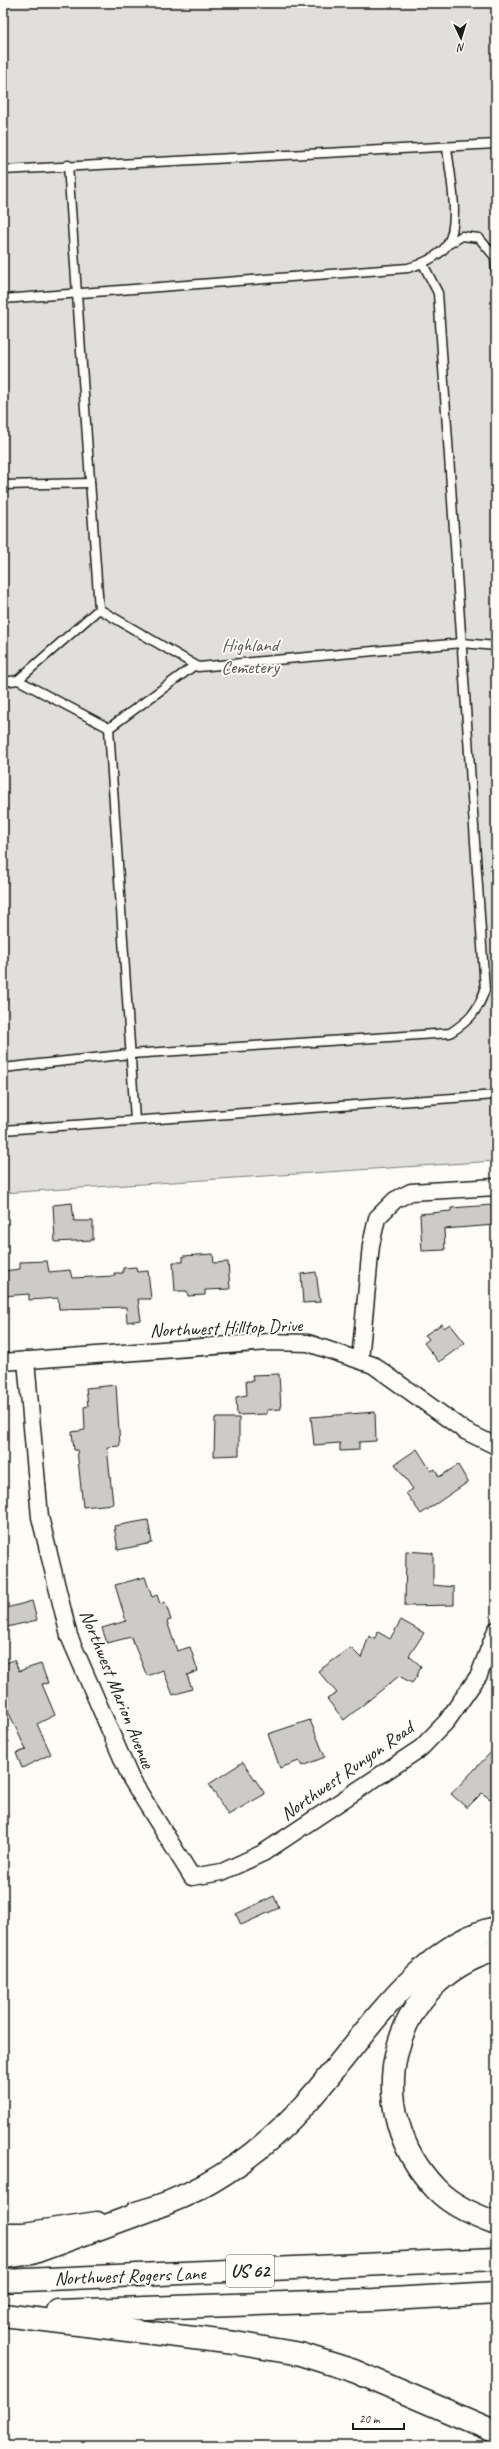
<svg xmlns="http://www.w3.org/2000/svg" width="499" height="2449" font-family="Caveat,sans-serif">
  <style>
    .green { fill: #e0dfdb; stroke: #7e7e7c }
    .building { fill: #cccbc8; stroke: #1c1c1c }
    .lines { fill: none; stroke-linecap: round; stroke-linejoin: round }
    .lane-casing { stroke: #1c1c1c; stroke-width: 11 }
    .street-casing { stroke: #1c1c1c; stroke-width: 19 }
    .secondary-casing { stroke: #1c1c1c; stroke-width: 25 }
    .highway-casing { stroke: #1c1c1c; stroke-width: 25 }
    .lane { stroke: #fdfcf7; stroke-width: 8 }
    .street { stroke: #fdfcf7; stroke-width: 16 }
    .secondary { stroke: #fdfcf7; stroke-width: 22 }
    .highway { stroke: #fdfcf7; stroke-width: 22 }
    .labels { text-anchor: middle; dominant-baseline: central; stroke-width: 4; stroke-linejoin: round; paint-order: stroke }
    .shield { fill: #fdfcf7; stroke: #605f5e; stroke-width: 1 }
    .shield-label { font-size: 18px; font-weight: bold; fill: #1c1c1c }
    .park-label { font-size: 19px; fill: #575655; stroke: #fdfcf7 }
    .street-label { font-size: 19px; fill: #1c1c1c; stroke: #fdfcf7 }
  </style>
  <rect width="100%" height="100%" fill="#fdfcf7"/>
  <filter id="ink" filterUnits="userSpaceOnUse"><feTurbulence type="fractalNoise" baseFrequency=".025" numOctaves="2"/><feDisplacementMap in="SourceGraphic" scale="8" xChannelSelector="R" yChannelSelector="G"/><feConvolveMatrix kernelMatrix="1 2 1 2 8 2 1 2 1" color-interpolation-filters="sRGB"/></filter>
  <g filter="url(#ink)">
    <polygon class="green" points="3,3 496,3 496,1161 3,1193"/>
    <g class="building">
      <polygon points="72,1203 74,1221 93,1221 93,1240 55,1242 53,1205"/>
      <polygon points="492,1205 495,1225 444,1229 445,1250 422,1251 420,1214 451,1211 451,1208"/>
      <polygon points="213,1254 214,1263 228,1262 230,1289 205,1290 205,1295 188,1296 187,1291 175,1291 173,1262 183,1262 183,1256"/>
      <polygon points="47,1261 49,1272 70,1270 72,1278 115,1276 114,1273 123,1273 123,1268 136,1267 137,1272 148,1271 151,1299 138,1299 141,1320 127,1322 126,1307 59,1309 58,1298 29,1300 29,1294 3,1296 3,1271 20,1269 20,1262"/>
      <polygon points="316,1272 320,1302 303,1303 301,1274"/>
      <polygon points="442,1324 444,1328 450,1324 465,1343 439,1362 424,1343 429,1339 425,1335"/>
      <polygon points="279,1374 281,1409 267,1410 267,1414 237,1415 236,1397 247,1395 246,1381 253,1381 252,1375"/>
      <polygon points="116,1385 120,1446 107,1447 113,1504 83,1507 77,1450 74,1450 72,1432 85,1430 84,1407 88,1406 86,1388"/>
      <polygon points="375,1412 376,1441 359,1442 359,1450 340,1451 340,1443 314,1445 311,1417"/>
      <polygon points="215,1418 239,1418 239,1455 214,1456"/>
      <polygon points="417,1449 431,1471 435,1469 439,1477 458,1465 468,1482 421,1514 406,1493 413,1489 395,1464"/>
      <polygon points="148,1520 152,1543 118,1550 114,1526"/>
      <polygon points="406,1551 433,1553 433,1585 454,1587 454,1605 405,1606"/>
      <polygon points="145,1577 152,1597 157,1595 160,1604 165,1602 171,1620 167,1621 177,1651 190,1647 198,1671 187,1675 192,1689 173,1695 163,1670 147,1676 131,1637 107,1643 102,1628 126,1621 115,1585"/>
      <polygon points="32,1601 37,1620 3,1628 3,1609"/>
      <polygon points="401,1620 424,1633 409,1656 421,1666 417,1676 412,1683 399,1676 344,1720 327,1699 337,1693 318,1671 351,1648 361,1658 369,1636 374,1639 378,1632 390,1639"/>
      <polygon points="14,1660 19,1671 41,1664 48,1683 42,1684 55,1715 37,1724 51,1754 22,1768 16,1753 26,1750 3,1700 3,1664"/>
      <polygon points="310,1720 325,1757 302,1766 299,1761 280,1768 268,1734"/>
      <polygon points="496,1747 496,1793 490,1799 482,1793 467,1808 451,1794"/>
      <polygon points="243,1762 265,1794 228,1815 209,1784"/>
      <polygon points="274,1896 279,1908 241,1925 236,1914"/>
    </g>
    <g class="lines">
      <defs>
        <g id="lane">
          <polyline points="3,170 496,144"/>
          <polyline points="447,245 462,236 479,238 495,257 496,270"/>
          <path d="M 3,299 L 408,268 C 420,265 440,256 447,245 C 461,223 450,174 447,148"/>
          <polyline points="3,485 90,483"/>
          <polyline points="99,609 195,665"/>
          <polyline points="18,680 109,728 195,665 198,667 462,643 496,646"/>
          <polyline points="3,682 18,680 99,609 68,165"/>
          <polyline points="109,728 135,1120"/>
          <path d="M 3,1068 L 130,1054 L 450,1033 C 470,1020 477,1012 485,990 L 438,293 L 423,264"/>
          <polyline points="3,1130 496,1095"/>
        </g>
        <g id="street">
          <polyline points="26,1360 40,1517 69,1636 131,1779 192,1877 222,1872 263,1853 421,1748 447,1721 479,1675 496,1630"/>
          <polyline points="360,1360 371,1245 377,1218 395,1200 411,1192 496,1187"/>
          <polyline points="3,1362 269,1342 308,1343 373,1365 465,1431 496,1446"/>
        </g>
        <g id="secondary">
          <path d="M 136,2213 C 204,2195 259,2155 306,2103 C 357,2048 419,1943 496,1928"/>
          <polyline points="3,2234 24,2234 97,2223"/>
        </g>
        <g id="highway">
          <path d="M 496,1950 C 389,1981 359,2109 436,2189 C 452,2206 475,2215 496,2223"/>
          <polyline points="3,2257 32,2253 155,2208"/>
          <polyline points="3,2281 496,2259"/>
          <polyline points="58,2311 374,2300 496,2293"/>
          <polyline points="3,2315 235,2343 300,2354 354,2371 496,2432"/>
        </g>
      </defs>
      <use href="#lane" class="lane-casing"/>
      <use href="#street" class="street-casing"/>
      <use href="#secondary" class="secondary-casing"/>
      <use href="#highway" class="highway-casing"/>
      <use href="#lane" class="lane"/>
      <use href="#street" class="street"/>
      <use href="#secondary" class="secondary"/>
      <use href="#highway" class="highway"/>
    </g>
  </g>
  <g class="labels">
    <rect class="shield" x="226" y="2255" width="48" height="32" rx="3"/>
    <g class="shield-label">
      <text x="250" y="2271">US 62</text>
    </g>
    <g class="park-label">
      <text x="250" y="645">Highland<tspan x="250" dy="22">Cemetery</tspan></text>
    </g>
    <g class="street-label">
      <text transform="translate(226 1328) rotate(-2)">Northwest Hilltop Drive</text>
      <text transform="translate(117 1689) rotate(68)">Northwest Marion Avenue</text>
      <text transform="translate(347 1771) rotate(-35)">Northwest Runyon Road</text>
      <text transform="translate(130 2276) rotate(-2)">Northwest Rogers Lane</text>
    </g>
  </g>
  <rect width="499" height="2449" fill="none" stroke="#fdfcf7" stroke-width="16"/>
  <rect x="8" y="8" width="483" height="2433" fill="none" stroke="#1c1c1c" stroke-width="1.5" filter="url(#ink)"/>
  <g transform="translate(461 38) rotate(176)" stroke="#fdfcf7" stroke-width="3" paint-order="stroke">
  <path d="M0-3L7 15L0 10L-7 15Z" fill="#1c1c1c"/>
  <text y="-6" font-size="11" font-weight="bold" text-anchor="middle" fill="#1c1c1c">N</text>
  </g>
  <path d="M353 2423v6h51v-6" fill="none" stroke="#1c1c1c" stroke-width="2"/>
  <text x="359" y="2423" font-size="12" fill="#1c1c1c" stroke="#fdfcf7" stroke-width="3" paint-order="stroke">20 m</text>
</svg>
